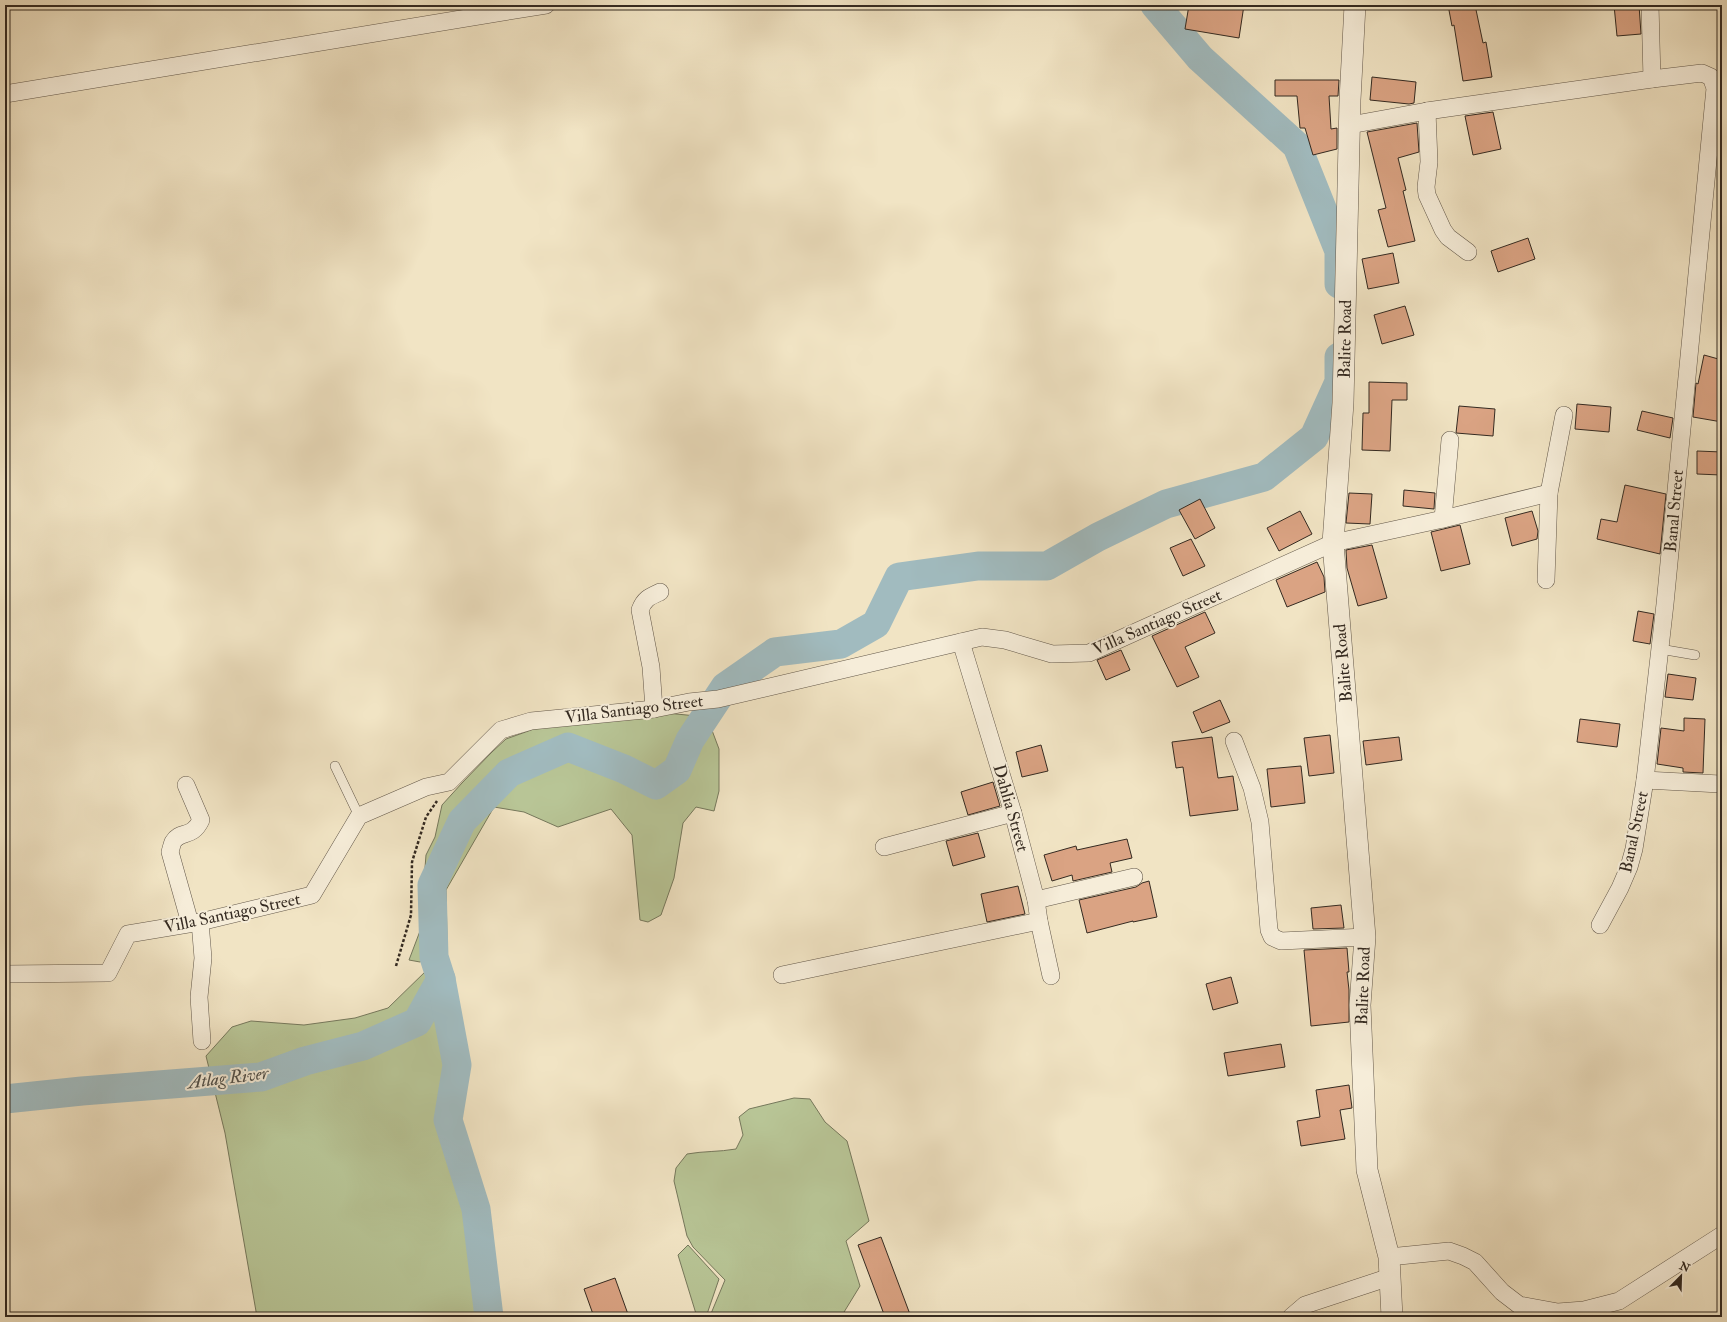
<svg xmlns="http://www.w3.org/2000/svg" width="1727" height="1322" font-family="'IM FELL Double Pica',serif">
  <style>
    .green { fill: #b8c596; stroke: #76785c }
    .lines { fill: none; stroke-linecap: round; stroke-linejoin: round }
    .river { stroke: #a1bbbf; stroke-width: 29 }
    .building { fill: #daa383; stroke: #342a21 }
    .service-casing { stroke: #63584a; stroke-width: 10 }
    .minor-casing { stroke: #63584a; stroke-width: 18 }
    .tertiary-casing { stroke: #63584a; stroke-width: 22 }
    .path { stroke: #342a21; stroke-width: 2.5; stroke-dasharray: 3 2; stroke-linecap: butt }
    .service { stroke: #f6edd9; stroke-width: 9 }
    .minor { stroke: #f6edd9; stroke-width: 17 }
    .tertiary { stroke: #f6edd9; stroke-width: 21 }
    .labels { text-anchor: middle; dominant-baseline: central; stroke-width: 4; stroke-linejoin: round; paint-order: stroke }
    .street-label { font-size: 17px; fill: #342a21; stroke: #f6edd9 }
    .water-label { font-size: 18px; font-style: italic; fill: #4f4e48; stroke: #f6edd9 }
  </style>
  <rect width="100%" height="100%" fill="#f1e4c4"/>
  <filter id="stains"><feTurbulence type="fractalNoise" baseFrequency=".005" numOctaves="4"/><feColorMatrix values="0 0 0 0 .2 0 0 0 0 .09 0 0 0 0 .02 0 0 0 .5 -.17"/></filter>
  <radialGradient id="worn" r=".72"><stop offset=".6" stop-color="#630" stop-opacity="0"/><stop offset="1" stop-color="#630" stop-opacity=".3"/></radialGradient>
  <g class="green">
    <polygon points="666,713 707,717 719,749 719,791 714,811 696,807 683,823 674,878 661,915 648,922 640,920 632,835 611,809 558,827 524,812 494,807 446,890 447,940 441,943 441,950 420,962 409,960 420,931 426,855 435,837 442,805 462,783 492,752 506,739 534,729"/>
    <polygon points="445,963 466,1058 460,1116 499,1317 257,1317 225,1133 206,1056 232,1027 251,1021 304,1025 355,1018 388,1008 428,969"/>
    <path d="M 794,1098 L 810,1099 L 825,1122 L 847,1141 L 869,1221 L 846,1241 L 860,1286 L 841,1317 L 711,1317 L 710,1316 L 725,1280 L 693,1247 L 687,1236 L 674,1181 L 676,1168 L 687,1154 C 703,1151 719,1152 736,1149 L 743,1135 L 739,1117 L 749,1109 Z"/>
    <polygon points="688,1245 719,1279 706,1317 697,1317 678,1255"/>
  </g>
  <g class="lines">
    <g class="river">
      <polyline points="1155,5 1200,58 1297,146 1339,251 1339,284"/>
      <polyline points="5,1099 82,1091 261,1077 305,1061 363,1046 417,1022 441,979"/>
      <polyline points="489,1317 476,1209 448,1120 457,1065 441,979 434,957 432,885 462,821 509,773 568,747 624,769 656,785 677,770 690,740 725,687 775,652 841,644 876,624 899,577 978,566 1047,566 1098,537 1166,504 1264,477 1314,437 1339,382 1339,357"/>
    </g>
  </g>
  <g class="building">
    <polygon points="1189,5 1244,5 1239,38 1185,29"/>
    <polygon points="1448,5 1475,5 1483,43 1486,42 1492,77 1463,81 1454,25 1452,26"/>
    <polygon points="1614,5 1639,5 1641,34 1617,36"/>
    <polygon points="1372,77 1416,82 1414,103 1409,104 1370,100"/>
    <polygon points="1275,80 1339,80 1338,96 1329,96 1331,129 1337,128 1337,149 1313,155 1305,128 1300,128 1297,96 1275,96"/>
    <polygon points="1493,112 1501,149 1473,155 1465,116"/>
    <polygon points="1417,123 1419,152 1398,158 1406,190 1403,191 1415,241 1388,247 1378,210 1386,208 1367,132"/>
    <polygon points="1528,238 1535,259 1498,272 1491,251"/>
    <polygon points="1393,253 1399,283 1368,289 1362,259"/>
    <polygon points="1405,306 1414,335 1382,344 1374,315"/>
    <polygon points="1704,355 1722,360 1722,422 1693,417 1696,383 1698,384"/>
    <polygon points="1369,382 1407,383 1407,400 1392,400 1390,451 1362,450 1363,413 1369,413"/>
    <polygon points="1577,404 1611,407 1609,432 1575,429"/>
    <polygon points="1459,406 1495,409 1493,436 1456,433"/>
    <polygon points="1642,411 1673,418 1670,438 1637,430"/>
    <polygon points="1697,451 1722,452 1721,475 1697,474"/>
    <polygon points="1625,485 1666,494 1660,554 1597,539 1601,519 1617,522"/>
    <polygon points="1404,490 1435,493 1434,509 1403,506"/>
    <polygon points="1349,493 1372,494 1370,524 1346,523"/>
    <polygon points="1200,499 1215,528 1195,539 1179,510"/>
    <polygon points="1300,511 1312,534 1279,551 1267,528"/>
    <polygon points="1532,511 1538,531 1537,539 1512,546 1505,518"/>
    <polygon points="1460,525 1470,564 1441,571 1431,532"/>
    <polygon points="1191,539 1205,566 1183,576 1170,548"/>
    <polygon points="1372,545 1387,598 1358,606 1347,568 1346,550"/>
    <polygon points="1317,562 1324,577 1325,592 1287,607 1276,580"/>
    <polygon points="1638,611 1654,614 1650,644 1633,641"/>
    <polygon points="1205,612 1215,633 1185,647 1199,677 1177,687 1152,636"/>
    <polygon points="1121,650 1130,670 1106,680 1097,660"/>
    <polygon points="1668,674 1696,678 1693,700 1665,697"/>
    <polygon points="1220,700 1230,722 1202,733 1193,712"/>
    <polygon points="1684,718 1705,719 1703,773 1683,772 1683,768 1657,764 1661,728 1684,731"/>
    <polygon points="1580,719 1620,724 1617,747 1577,742"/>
    <polygon points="1330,735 1334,773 1309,776 1304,738"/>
    <polygon points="1212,737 1218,778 1233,776 1238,810 1190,816 1183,767 1176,768 1172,742"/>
    <polygon points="1399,737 1402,760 1366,765 1363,741"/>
    <polygon points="1041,745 1048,771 1022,777 1016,752"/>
    <polygon points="1301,766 1305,803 1271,807 1267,769"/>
    <polygon points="993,782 1000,806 968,815 961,792"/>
    <polygon points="978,833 985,857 953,866 946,841"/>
    <polygon points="1127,839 1132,858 1110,863 1112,872 1073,881 1072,875 1052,881 1044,855 1076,846 1077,850"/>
    <polygon points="1149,881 1157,917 1133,922 1133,921 1087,933 1079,900 1136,887 1142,883"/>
    <polygon points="1018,886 1025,914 987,922 981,894"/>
    <polygon points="1341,905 1344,928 1313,929 1311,908"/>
    <polygon points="1347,948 1349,972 1347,972 1349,990 1349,1022 1311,1026 1304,950"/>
    <polygon points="1231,977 1238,1003 1213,1010 1206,984"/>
    <polygon points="1281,1044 1285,1067 1228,1076 1224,1053"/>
    <polygon points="1349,1085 1352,1108 1340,1110 1345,1139 1301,1146 1297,1121 1320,1117 1316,1090"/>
    <polygon points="881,1237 911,1317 885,1317 858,1245"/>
    <polygon points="615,1278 629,1317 594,1317 584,1289"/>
  </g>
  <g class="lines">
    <defs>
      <g id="service">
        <polyline points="1660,649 1695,655"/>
        <polyline points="335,766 359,816"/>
      </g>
      <g id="minor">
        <polyline points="1650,5 1652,79"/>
        <polyline points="5,94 546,5"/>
        <polyline points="1427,111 1429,162 1426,187 1427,195 1443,230 1448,237 1468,252"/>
        <polyline points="1350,125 1427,111 1652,79 1702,73 1711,77 1715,88 1665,604 1645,780 1634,849 1629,867 1620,888 1600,925"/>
        <polyline points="1443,519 1450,440"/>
        <polyline points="1546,580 1549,493 1564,415"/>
        <polyline points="961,642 1013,813 1036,900 1039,921 1051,976"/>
        <path d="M 654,709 L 651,667 L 640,610 C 644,599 649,597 660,592"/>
        <polyline points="1234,741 1252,788 1260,822 1269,930 1272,937 1281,941 1365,937"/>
        <polyline points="1645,780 1720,784"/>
        <path d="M 186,785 L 201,820 C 192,839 180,830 173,842 C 172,844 171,849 170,852 L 190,923"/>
        <polyline points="884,847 1013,813"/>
        <polyline points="1036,900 1134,877"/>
        <polyline points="200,922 203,958 199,997 202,1041"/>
        <polyline points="5,974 108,973 128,934 200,922 312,895 359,816 426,787 449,782 501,730 531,721 654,709 689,702 718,699 982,637 1005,640 1052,654 1089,653 1333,543 1443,519 1549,493"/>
        <polyline points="782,975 1039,921"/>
        <polyline points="1389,1257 1449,1251 1463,1256 1475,1262 1502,1292 1519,1305 1558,1312 1584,1310 1619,1301 1722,1235"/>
        <polyline points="1291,1317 1305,1305 1390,1277"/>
      </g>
      <polyline id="tertiary" points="1355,5 1350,100 1343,403 1333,543 1365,937 1360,1005 1367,1170 1389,1257 1392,1317"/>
    </defs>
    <use href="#service" class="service-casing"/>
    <use href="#minor" class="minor-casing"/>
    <use href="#tertiary" class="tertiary-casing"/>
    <polyline class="path" points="396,966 411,915 412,862 426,817 437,801"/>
    <use href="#service" class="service"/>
    <use href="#minor" class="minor"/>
    <use href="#tertiary" class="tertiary"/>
  </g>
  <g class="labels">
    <g class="street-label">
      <text transform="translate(1345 339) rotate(-89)">Balite Road</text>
      <text transform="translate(1674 511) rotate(-85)">Banal Street</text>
      <text transform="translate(1157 622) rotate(-24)">Villa Santiago Street</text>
      <text transform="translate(1343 663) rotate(-95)">Balite Road</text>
      <text transform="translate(634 709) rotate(-7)">Villa Santiago Street</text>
      <text transform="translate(1011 808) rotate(74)">Dahlia Street</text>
      <text transform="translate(1634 832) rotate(-78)">Banal Street</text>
      <text transform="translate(232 913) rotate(-12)">Villa Santiago Street</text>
      <text transform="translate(1363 986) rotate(-88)">Balite Road</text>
    </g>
    <g class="water-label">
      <text transform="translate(228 1078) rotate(-7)">Atlag River</text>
    </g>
  </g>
  <rect width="1727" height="1322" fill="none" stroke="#f1e4c4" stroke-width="20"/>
  <rect x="6" y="6" width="1715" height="1310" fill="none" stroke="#342a21" stroke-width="2"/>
  <rect x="10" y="10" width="1707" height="1302" fill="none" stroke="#342a21"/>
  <g transform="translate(1681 1276) rotate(23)" stroke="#f6edd9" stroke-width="3" paint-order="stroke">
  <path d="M0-3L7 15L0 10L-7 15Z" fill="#342a21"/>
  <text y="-6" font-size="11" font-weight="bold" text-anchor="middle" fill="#342a21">N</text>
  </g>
  <rect width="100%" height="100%" filter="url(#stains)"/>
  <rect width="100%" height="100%" fill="url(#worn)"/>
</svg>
